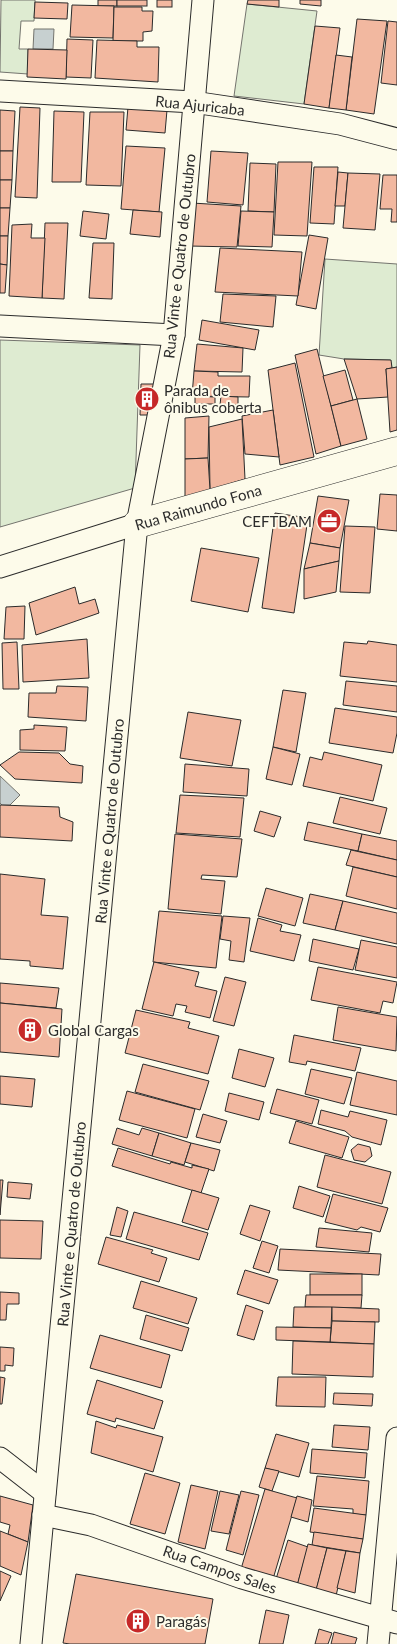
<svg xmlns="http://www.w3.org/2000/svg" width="397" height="1644" font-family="Lato,sans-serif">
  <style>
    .green { fill: #deebd1; stroke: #74746e }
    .water { fill: #c7d0d0; stroke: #74746e }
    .building { fill: #f2b8a0; stroke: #2b2b2b }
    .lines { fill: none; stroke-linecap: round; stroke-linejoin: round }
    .street-casing { stroke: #2b2b2b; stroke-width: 23 }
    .secondary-casing { stroke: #2b2b2b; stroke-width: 29 }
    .street { stroke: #fdfbea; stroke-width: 21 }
    .secondary { stroke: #fdfbea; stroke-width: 28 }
    .labels { text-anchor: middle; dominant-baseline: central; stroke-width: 4; stroke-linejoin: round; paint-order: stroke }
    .street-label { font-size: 15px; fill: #2b2b2b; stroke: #fdfbea }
    .poi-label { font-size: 15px; fill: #2b2b2b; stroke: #fdfbea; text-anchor: start }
  </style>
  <rect width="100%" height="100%" fill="#fdfbea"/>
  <g class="green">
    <polygon points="1,0 35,0 34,21 21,21 19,49 28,49 28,74 0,72"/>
    <polygon points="247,4 317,11 304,104 234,96"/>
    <polygon points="325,259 397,264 397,367 392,368 390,360 344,359 319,355"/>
    <polygon points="0,340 140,345 135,488 0,527"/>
  </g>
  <g class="water">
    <polygon points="34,29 54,29 53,49 33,49"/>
    <polygon points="0,776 20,795 10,805 2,805 0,803"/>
  </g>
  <g class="building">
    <rect x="98" y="0" width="19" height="6"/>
    <rect x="117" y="0" width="30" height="6"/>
    <rect x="157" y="0" width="15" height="7"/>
    <polygon points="248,0 279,0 279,7 247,4"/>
    <polygon points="300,0 321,0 321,6 300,4"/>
    <polygon points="35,2 68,3 67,19 34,18"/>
    <polygon points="72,5 114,6 113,38 70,37"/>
    <polygon points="114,7 142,7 142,11 153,11 152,31 143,32 143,41 113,41"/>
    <polygon points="357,19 387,21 374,114 346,110"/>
    <polygon points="388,21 397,22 397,85 381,83"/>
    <polygon points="315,26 340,28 329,108 304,104"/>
    <polygon points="67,39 93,40 91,78 66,77"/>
    <polygon points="97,40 137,41 137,47 159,47 158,82 95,78"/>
    <polygon points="28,49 67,50 66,79 27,77"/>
    <polygon points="336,55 352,57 346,110 329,108"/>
    <polygon points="20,107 40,108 37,198 15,197"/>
    <polygon points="128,107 167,110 165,133 126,130"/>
    <polygon points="0,110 15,111 13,151 0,151"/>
    <polygon points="54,111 84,112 81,182 52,182"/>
    <polygon points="90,112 124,112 121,186 86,185"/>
    <polygon points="126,146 165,148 159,212 121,209"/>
    <polygon points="0,151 13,151 12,180 0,180"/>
    <polygon points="211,151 248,153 243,205 207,202"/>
    <polygon points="278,162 312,162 307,236 274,235"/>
    <polygon points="250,163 276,164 274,212 248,211"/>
    <polygon points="314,167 338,167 334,224 310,223"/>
    <polygon points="338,172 348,173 345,206 335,206"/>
    <polygon points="348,173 380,174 375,230 343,228"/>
    <polygon points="383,175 397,175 397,222 391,222 392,209 380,209"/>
    <polygon points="0,180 12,180 10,208 0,208"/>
    <polygon points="192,203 241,206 237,247 189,246"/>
    <polygon points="0,208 10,208 8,236 0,236"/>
    <polygon points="133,210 162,212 160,237 130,234"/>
    <polygon points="83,211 109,214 106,239 80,236"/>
    <polygon points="241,211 274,212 272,247 238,246"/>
    <polygon points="45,223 68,223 64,299 42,298"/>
    <polygon points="32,224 31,238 45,238 42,298 9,296 12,225"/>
    <polygon points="309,235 328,238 316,309 296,305"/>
    <polygon points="0,236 8,236 7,265 0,264"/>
    <polygon points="93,243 114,243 112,299 89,298"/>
    <polygon points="220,248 302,252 298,296 215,292"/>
    <polygon points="0,264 7,265 5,293 0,293"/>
    <polygon points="223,294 276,296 273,327 220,322"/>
    <polygon points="202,320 259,330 255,350 199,340"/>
    <polygon points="197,344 243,348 242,372 194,371"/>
    <polygon points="317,349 341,446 316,454 295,355"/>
    <polygon points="344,359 391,360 392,368 386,369 388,397 357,399"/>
    <polygon points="295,363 314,457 280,465 268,370"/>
    <polygon points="397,367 397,430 390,432 386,369"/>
    <polygon points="345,370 353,400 331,406 323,376"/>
    <polygon points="194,371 218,372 218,376 250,376 249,397 192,396"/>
    <polygon points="141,384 154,384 153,415 140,415"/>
    <polygon points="195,396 215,397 215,404 195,404"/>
    <polygon points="221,396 238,397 238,405 220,405"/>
    <polygon points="357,399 367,439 341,446 331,406"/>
    <polygon points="273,410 279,457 245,454 242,416"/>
    <polygon points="209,416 208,458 185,459 185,418"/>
    <polygon points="242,419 245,479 210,490 209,427"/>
    <polygon points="208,458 210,490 185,498 185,459"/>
    <polygon points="380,494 397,495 397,531 377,529"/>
    <polygon points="318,496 349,500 340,548 310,543"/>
    <polygon points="275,513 308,518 294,613 262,608"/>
    <polygon points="345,526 375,527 370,593 340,592"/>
    <polygon points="310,543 340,548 339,561 304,569"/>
    <polygon points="201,548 259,558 248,612 191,601"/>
    <polygon points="339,561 336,592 304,599 304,569"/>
    <polygon points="75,587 79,604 95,599 99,613 36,635 29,603"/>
    <polygon points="25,606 24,639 4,639 6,607"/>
    <polygon points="87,639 89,678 23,682 22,645"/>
    <polygon points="368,641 397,645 397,682 340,676 344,642 367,644"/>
    <polygon points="17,642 19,689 3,689 2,643"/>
    <polygon points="346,681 397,686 397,712 343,705"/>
    <polygon points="57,686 88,687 86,721 28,717 29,693 56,693"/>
    <polygon points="283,690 306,693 296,752 273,747"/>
    <polygon points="335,708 397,717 397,733 393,753 329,743"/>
    <polygon points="188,712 241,720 232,766 180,758"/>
    <polygon points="34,725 67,727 65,751 20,750 20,730 34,729"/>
    <polygon points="273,747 300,754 292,785 266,779"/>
    <polygon points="19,752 59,753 70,764 83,766 82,783 15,779 0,765"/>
    <polygon points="324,752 382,765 373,801 303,786 310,757 322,760"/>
    <polygon points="185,764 249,769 247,796 183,792"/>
    <polygon points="180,795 244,798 240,837 176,833"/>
    <polygon points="340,797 387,808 380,834 333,823"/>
    <polygon points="0,805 59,807 60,817 73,822 72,841 0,837"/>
    <polygon points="260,811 281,817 274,837 254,831"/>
    <polygon points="308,822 362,834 358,851 304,840"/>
    <polygon points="175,834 242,839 237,877 202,875 201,879 225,881 221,914 168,909"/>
    <polygon points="362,834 397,841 397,860 358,851"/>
    <polygon points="351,850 397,860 397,877 346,865"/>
    <polygon points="353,867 397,877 397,909 346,896"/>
    <polygon points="0,874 45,879 41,915 68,917 63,969 30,966 30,961 0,959"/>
    <polygon points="266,888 303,898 295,926 258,916"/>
    <polygon points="310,894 343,901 335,930 303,923"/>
    <polygon points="343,901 397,913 397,944 335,930"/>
    <polygon points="159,911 222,916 216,968 153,962"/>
    <polygon points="223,916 250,918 244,962 229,960 231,941 220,939"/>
    <polygon points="258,918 282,925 280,931 301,935 294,961 250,951"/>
    <polygon points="313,939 359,949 353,970 309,961"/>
    <polygon points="361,940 397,947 397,978 355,970"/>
    <polygon points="154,962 199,972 195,986 217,991 210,1018 185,1012 187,1006 176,1004 173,1016 142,1009"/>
    <polygon points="318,967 397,982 393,1003 383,1001 380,1013 311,1000"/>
    <polygon points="225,977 246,982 234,1026 213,1021"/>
    <polygon points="0,983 59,988 56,1008 0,1003"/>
    <polygon points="0,1003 62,1009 59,1057 0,1052"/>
    <polygon points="338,1007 397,1017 396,1051 333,1040"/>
    <polygon points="136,1010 190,1022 188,1028 219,1036 208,1074 125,1053"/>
    <polygon points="294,1035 361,1048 355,1071 307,1061 306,1065 289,1062"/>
    <polygon points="239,1049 274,1058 265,1087 232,1078"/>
    <polygon points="143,1064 209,1081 200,1110 135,1092"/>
    <polygon points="311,1069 352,1078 344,1104 305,1094"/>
    <polygon points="357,1072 397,1081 397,1115 350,1105"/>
    <polygon points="0,1076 35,1079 32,1107 0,1104"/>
    <polygon points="277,1089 319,1100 312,1124 270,1113"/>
    <polygon points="127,1091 195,1109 187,1138 119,1120"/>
    <polygon points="229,1093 264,1102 259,1120 225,1111"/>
    <polygon points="321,1110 348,1117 350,1111 387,1120 381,1145 352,1137 345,1131 318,1124"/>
    <polygon points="203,1114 227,1121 220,1143 196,1137"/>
    <polygon points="296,1121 349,1137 342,1158 289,1143"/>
    <polygon points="117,1128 139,1135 142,1128 159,1133 152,1156 112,1144"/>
    <polygon points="159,1133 191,1143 184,1165 152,1156"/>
    <polygon points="191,1143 220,1150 214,1171 185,1162"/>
    <polygon points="358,1144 370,1147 372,1156 365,1162 354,1160 351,1150"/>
    <polygon points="118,1148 170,1164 171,1162 192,1168 192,1165 209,1169 201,1193 112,1166"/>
    <polygon points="325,1155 391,1172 382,1204 317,1187"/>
    <polygon points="0,1180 3,1180 0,1215"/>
    <polygon points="8,1182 32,1184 30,1199 7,1197"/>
    <polygon points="299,1186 330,1196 323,1217 293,1208"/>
    <polygon points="192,1190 219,1198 208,1230 182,1222"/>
    <polygon points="333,1194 388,1208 380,1232 361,1227 357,1230 325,1222"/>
    <polygon points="250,1205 270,1211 260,1241 240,1234"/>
    <polygon points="117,1207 128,1211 121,1237 110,1235"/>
    <polygon points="134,1212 208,1233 199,1260 126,1239"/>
    <polygon points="0,1220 43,1221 41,1259 0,1258"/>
    <polygon points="319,1228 372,1233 369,1252 316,1247"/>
    <polygon points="106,1237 153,1250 151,1253 167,1258 159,1282 98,1264"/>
    <polygon points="262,1241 278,1246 269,1273 253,1268"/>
    <polygon points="280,1249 381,1254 379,1275 278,1270"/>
    <polygon points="245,1270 278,1280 269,1304 237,1294"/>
    <rect x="310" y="1274" width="52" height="21"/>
    <polygon points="141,1281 197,1298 188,1324 133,1308"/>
    <polygon points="0,1292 19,1293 19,1304 7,1304 6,1320 0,1320"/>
    <polygon points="306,1295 362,1295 361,1308 305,1307"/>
    <polygon points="246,1305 263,1311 254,1340 237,1335"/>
    <polygon points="294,1307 332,1307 331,1328 293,1327"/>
    <polygon points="332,1307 379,1309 379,1322 332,1321"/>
    <polygon points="146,1315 189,1328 182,1351 140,1339"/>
    <polygon points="332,1321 375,1322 374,1344 330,1342"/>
    <polygon points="276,1327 331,1328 330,1342 276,1340"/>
    <polygon points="100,1335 170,1355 161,1388 90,1368"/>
    <polygon points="293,1341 374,1344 373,1377 292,1374"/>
    <polygon points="0,1347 14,1348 13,1366 5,1365 5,1371 0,1371"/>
    <polygon points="0,1377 5,1378 2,1404 0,1404"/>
    <polygon points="278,1377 326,1377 325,1407 276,1406"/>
    <polygon points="97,1380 163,1401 154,1429 116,1418 115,1422 87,1414"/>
    <polygon points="334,1393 373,1394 372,1406 333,1404"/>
    <polygon points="96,1421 116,1428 117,1425 163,1437 153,1472 91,1453"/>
    <polygon points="334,1425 370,1427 368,1450 332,1447"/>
    <polygon points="276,1434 309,1443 299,1477 265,1468"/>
    <polygon points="312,1449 367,1453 365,1478 310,1473"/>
    <polygon points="265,1468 279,1471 272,1491 259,1487"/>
    <polygon points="145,1473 180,1483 165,1534 130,1524"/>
    <polygon points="317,1476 369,1481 366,1515 353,1514 353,1509 313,1506"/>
    <polygon points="191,1485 218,1491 205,1549 178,1542"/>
    <polygon points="265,1489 297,1498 273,1579 241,1569"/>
    <polygon points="220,1491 239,1495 229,1534 211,1531"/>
    <polygon points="241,1491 259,1495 243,1555 226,1550"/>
    <polygon points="0,1496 33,1505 28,1542 8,1534 10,1525 0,1522"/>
    <polygon points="297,1496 312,1500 308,1522 291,1517"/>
    <polygon points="314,1508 366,1515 363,1539 310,1532"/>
    <polygon points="0,1531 28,1542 21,1575 0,1566"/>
    <polygon points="314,1532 363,1539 360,1553 312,1545"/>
    <polygon points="288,1540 308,1547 297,1586 276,1579"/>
    <polygon points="308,1544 327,1548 316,1591 297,1586"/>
    <polygon points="327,1548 346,1551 336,1596 316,1590"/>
    <polygon points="346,1551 360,1553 355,1593 337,1588"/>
    <polygon points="0,1571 11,1576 0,1601"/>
    <polygon points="76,1574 213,1599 205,1644 70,1644 63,1643"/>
    <polygon points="266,1610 289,1615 283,1644 259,1644"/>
    <polygon points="319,1629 332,1633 328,1644 315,1644"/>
    <polygon points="334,1632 357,1638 355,1644 331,1644"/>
  </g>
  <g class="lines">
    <defs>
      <g id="street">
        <polyline points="0,91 193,102 340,124 397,139"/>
        <polyline points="0,326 174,335"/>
        <polyline points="0,567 137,524"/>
        <polyline points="0,1458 45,1493"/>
        <polyline points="43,1515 91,1525 242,1578 397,1623"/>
        <polyline points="31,1644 137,524 174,335 203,0"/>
        <polyline points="378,1644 397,1438"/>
      </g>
      <polyline id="secondary" points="137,524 397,451"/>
    </defs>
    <use href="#street" class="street-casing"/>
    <use href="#secondary" class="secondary-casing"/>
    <use href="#street" class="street"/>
    <use href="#secondary" class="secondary"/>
  </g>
  <defs>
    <symbol id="building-disc" viewBox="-11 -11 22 22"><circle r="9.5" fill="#c62828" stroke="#fdfbea"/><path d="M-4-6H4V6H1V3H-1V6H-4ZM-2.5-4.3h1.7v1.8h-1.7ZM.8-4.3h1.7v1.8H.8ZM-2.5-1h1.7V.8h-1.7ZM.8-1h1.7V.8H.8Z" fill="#fff"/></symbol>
    <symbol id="office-disc" viewBox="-11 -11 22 22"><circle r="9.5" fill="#c62828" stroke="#fdfbea"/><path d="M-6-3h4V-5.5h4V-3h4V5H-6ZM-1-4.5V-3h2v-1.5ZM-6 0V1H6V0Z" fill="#fff"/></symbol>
  </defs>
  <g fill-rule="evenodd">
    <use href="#building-disc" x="133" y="385" width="28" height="28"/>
    <use href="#office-disc" x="315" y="507" width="28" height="28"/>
    <use href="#building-disc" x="16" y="1016" width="28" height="28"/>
    <use href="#building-disc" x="124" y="1607" width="28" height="28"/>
  </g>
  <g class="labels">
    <g class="street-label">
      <text transform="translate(200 105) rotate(6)">Rua Ajuricaba</text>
      <text transform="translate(179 256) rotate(-84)">Rua Vinte e Quatro de Outubro</text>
      <text transform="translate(198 507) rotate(-16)">Rua Raimundo Fona</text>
      <text transform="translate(109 821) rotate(-85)">Rua Vinte e Quatro de Outubro</text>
      <text transform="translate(71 1224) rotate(-85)">Rua Vinte e Quatro de Outubro</text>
      <text transform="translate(220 1569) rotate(19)">Rua Campos Sales</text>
    </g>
    <g class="poi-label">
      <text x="164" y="390">Parada de<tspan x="164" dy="17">ônibus coberta</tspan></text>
      <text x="312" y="521" text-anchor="end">CEFTBAM</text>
      <text x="48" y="1030">Global Cargas</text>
      <text x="156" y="1621">Paragás</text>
    </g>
  </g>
</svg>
